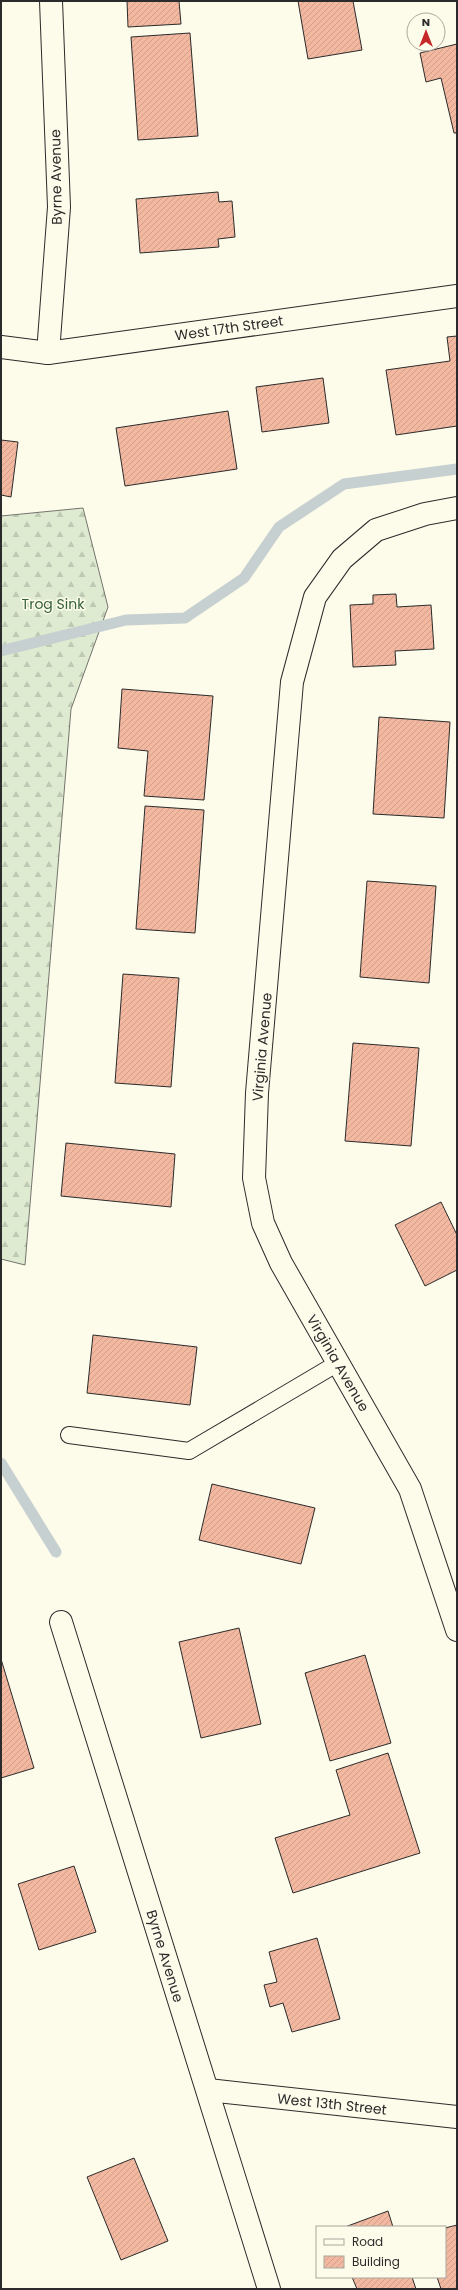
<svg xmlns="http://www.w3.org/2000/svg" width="458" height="2290" font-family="Poppins,sans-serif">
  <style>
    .forest { fill: url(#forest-firs); stroke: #74746e }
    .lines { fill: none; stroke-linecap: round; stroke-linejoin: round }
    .stream { stroke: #c7d0d0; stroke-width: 11 }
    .building { fill: url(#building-hatch); stroke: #2b2b2b }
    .lane-casing { stroke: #2b2b2b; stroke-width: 18 }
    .street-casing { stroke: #2b2b2b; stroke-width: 24 }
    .lane { stroke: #fdfbea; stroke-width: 16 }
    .street { stroke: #fdfbea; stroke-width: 22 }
    .labels { text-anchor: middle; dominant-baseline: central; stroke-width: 3; stroke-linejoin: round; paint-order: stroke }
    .street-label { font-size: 14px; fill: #2b2b2b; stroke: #fdfbea }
    .park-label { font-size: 14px; fill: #34623c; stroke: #fdfbea }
  </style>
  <defs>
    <pattern id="forest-firs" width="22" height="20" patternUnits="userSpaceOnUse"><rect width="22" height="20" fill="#deebd1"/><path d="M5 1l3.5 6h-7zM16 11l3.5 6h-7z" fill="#bfcab4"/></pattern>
    <pattern id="building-hatch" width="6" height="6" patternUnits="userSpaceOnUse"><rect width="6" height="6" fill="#f2b8a0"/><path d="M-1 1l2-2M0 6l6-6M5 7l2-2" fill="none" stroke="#d09e8a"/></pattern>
  </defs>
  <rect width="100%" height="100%" fill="#fdfbea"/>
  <polygon class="forest" points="83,508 108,607 71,709 25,1265 1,1259 1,516"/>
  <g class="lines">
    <g class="stream">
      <polyline points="1,651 126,620 185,618 244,578 279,527 344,484 457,469"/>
      <polyline points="1,1463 56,1552"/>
    </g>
  </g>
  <g class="building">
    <polygon points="127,1 179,1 181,24 128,27"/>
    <polygon points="298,1 353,1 362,50 308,59"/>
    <polygon points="190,33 198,136 138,140 131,37"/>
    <polygon points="457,44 457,133 454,133 441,78 426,82 420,53"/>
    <polygon points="218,192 219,202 232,201 235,237 218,239 219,247 140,253 136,199"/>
    <polygon points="457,336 457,426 396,435 386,370 450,361 447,337"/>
    <polygon points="323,378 329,423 262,432 256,387"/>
    <polygon points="228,411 237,469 125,486 116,428"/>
    <polygon points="1,440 18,442 11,497 1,495"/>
    <polygon points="396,594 397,607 431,605 434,649 395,651 396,665 353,667 350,605 373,604 373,595"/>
    <polygon points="122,689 213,696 204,800 144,796 148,751 118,748"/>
    <polygon points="379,717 450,722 444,818 373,814"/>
    <polygon points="145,806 204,810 195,933 136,929"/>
    <polygon points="367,881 436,886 429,983 360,977"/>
    <polygon points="123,974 179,978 171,1087 115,1083"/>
    <polygon points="353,1043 419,1048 411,1146 345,1141"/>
    <polygon points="66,1143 175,1154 171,1207 61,1196"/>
    <polygon points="441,1202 457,1235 457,1270 425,1286 395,1225"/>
    <polygon points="93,1335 197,1347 190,1405 87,1393"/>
    <polygon points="212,1484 315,1508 301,1564 199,1540"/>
    <polygon points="239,1628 261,1724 201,1738 179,1642"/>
    <polygon points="365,1655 391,1743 330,1761 305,1673"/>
    <polygon points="1,1659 34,1768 1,1778"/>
    <polygon points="388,1753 420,1853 293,1893 275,1838 350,1815 336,1770"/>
    <polygon points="74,1866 96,1932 39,1950 18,1884"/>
    <polygon points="317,1938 340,2019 292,2032 283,2003 270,2007 264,1985 277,1982 269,1952"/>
    <polygon points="134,2158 168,2241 121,2260 87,2177"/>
    <polygon points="388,2211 393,2227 345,2227"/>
    <polygon points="457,2225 457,2289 441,2289 437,2277 445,2277 445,2228"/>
    <polygon points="352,2277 412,2277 416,2289 357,2289"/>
  </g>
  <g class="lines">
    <defs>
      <polyline id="lane" points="69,1435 189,1451 338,1363"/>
      <g id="street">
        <polyline points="1,347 48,353 457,296"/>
        <polyline points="48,353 59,207 51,1"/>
        <polyline points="457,508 425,514 376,530 342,559 315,597 292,682 257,1093 254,1178 263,1223 281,1263 410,1489 457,1630"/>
        <polyline points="61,1622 269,2289"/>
        <polyline points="208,2090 457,2117"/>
      </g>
    </defs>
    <use href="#lane" class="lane-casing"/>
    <use href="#street" class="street-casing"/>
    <use href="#lane" class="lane"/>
    <use href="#street" class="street"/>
  </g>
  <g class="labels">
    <g class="street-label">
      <text transform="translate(56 177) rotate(-91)">Byrne Avenue</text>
      <text transform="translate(229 328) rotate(-8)">West 17th Street</text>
      <text transform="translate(262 1047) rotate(-85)">Virginia Avenue</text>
      <text transform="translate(338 1363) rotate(60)">Virginia Avenue</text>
      <text transform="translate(165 1956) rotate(73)">Byrne Avenue</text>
      <text transform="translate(332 2104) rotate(6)">West 13th Street</text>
    </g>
    <g class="park-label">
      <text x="53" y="604">Trog Sink</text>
    </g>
  </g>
  <rect width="458" height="2290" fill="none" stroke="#2b2b2b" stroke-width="4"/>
  <rect x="316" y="2226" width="130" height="52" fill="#fdfbea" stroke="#a9a89e"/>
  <rect x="324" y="2239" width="20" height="6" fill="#fdfbea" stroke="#a9a89e"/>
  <text x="352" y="2246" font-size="12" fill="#2b2b2b">Road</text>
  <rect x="324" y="2256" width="20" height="12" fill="url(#building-hatch)" stroke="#a9a89e"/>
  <text x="352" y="2266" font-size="12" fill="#2b2b2b">Building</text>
  <g transform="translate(426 32)"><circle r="19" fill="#fdfbea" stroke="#a9a89e"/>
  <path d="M0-3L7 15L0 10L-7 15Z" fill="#c62828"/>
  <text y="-6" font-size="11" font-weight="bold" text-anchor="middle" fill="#2b2b2b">N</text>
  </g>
</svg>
